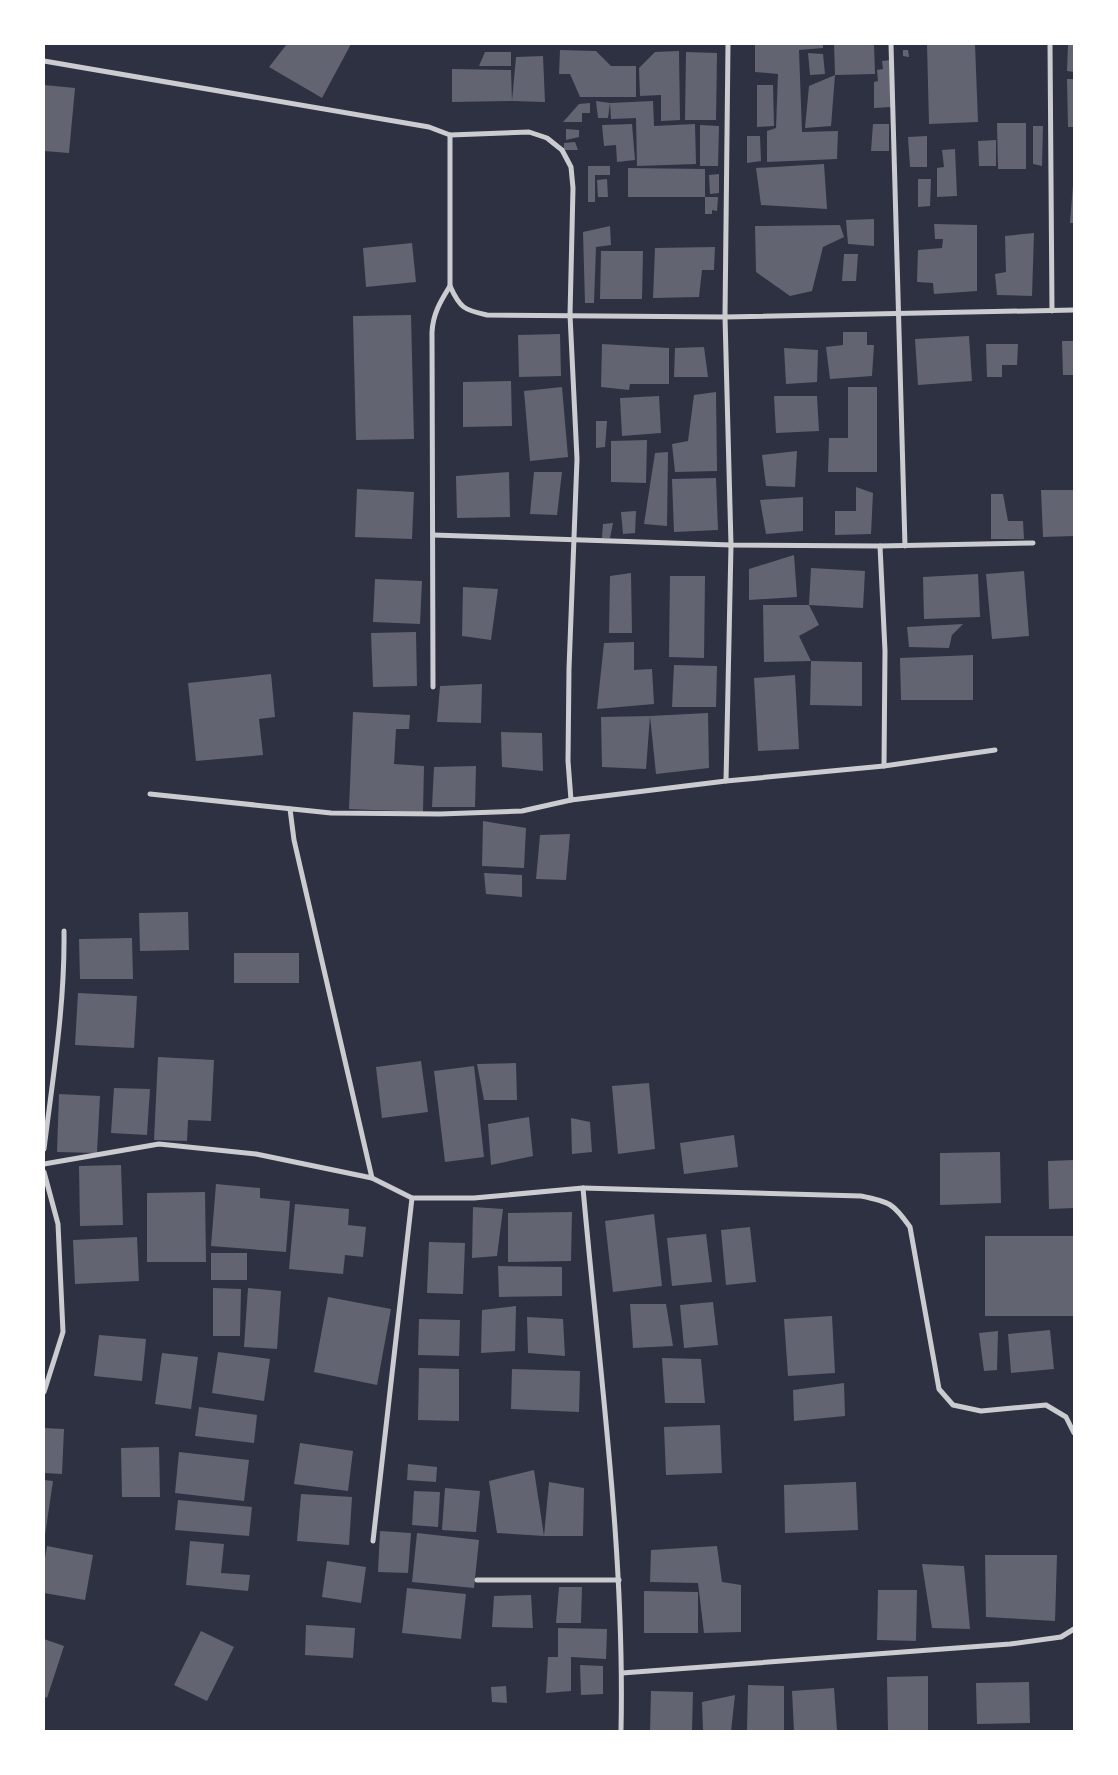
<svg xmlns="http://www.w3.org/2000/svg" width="1118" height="1775" font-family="'Work Sans',sans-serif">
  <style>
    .building { fill: #626471 }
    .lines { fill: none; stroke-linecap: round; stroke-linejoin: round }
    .minor { stroke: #caccd0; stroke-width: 5 }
  </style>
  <rect width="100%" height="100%" fill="#2d3142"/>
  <g class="building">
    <polygon points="287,44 351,44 322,98 269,67"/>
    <polygon points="755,44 823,44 823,48 799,50 802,132 838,131 837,159 767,162 767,131 776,128 778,74 755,72"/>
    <polygon points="834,44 874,44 875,74 835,75"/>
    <polygon points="927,44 975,44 978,122 929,124"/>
    <polygon points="1068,44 1074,44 1074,72 1067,71"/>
    <polygon points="560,50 596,51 611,66 636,66 636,97 580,97 570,74 559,74"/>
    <polygon points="903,50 908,50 909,57 903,56"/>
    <polygon points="679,51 680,120 661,121 661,95 640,96 639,68 655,52"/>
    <polygon points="485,52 511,52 511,66 479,66"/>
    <polygon points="686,52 717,53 716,120 685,120"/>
    <polygon points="808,53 823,54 825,74 810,75"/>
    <polygon points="543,56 545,102 512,101 516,57"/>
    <polygon points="890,60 891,107 874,108 874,82 878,81 877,70 883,69 882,61"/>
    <polygon points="452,69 511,70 512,101 452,102"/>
    <polygon points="835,75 831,126 805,128 809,86"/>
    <polygon points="1067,79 1074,79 1074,127 1068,127"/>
    <polygon points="44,85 75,88 69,153 44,151"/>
    <polygon points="757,85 773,85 774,126 757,127"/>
    <polygon points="596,101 610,103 608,118 598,118"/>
    <polygon points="653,101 654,126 695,124 696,164 637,166 636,118 611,119 610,103"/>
    <polygon points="590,103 590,113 582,113 582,122 563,122 579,104"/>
    <polygon points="997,123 1026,123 1026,169 998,169"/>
    <polygon points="632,124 635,160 617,162 616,145 604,146 602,125"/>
    <polygon points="873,124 889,124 889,151 871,151"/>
    <polygon points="700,125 719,126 718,166 700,166"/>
    <polygon points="1033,126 1043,126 1042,166 1033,164"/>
    <polygon points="566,129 579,130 579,137 566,140"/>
    <polygon points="747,136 760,136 761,161 747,163"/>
    <polygon points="927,136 927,167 910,167 908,137"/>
    <polygon points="996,140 996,166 979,166 978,141"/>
    <polygon points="575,142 578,150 564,150 564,143"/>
    <polygon points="955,149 957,196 937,197 937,168 944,167 942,150"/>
    <polygon points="824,164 827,209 761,205 756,168"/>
    <polygon points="588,166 610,166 610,175 595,175 595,202 588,202"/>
    <polygon points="628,168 705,169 705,197 718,197 717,211 712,210 712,214 705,214 705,197 628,197"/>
    <polygon points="719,174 719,193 710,194 709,175"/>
    <polygon points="607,179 608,197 598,197 597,180"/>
    <polygon points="918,179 931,179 930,206 918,207"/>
    <polygon points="1073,185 1074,223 1070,223"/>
    <polygon points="874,219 874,246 848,244 846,220"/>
    <polygon points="934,224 977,225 977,291 934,294 933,283 917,282 918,250 942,248 943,239 935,239"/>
    <polygon points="840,225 844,237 823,247 812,291 790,296 756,272 755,226"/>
    <polygon points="610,226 611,245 596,247 594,303 585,303 583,232"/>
    <polygon points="1034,233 1032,296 997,295 995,274 1006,272 1005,236"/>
    <polygon points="412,243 416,282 366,287 363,248"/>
    <polygon points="715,247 714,270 702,270 699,297 653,298 655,248"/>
    <polygon points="601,251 643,251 642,299 600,299"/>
    <polygon points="844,254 858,254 856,281 842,281"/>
    <polygon points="411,315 414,439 356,440 353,316"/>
    <polygon points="843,332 867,332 867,345 874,345 872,376 830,379 826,347 843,345"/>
    <polygon points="560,334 561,376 519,377 518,335"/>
    <polygon points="969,336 972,381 918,385 915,339"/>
    <polygon points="1062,341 1074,341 1074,375 1063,375"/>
    <polygon points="602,344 669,348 669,384 630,384 629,390 601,387"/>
    <polygon points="986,344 1018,344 1017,365 1002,365 1002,377 987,377"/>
    <polygon points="704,347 708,377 674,377 675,348"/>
    <polygon points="784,348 818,350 817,382 786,384"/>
    <polygon points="511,381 512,426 463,427 463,382"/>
    <polygon points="562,387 568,457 530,461 524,391"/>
    <polygon points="848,387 877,387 877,472 828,472 829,438 848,438"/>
    <polygon points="716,392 717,471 675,472 672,444 688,441 694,395"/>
    <polygon points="659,396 661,433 622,436 620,398"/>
    <polygon points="774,396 817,396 819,431 776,433"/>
    <polygon points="596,421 607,421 605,447 596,448"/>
    <polygon points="647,440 646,483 611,482 611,441"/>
    <polygon points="797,451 795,487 766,486 762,455"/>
    <polygon points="668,452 667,526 644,524 655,453"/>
    <polygon points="509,472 510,517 457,518 456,476"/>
    <polygon points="534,472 562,472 557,515 530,514"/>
    <polygon points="716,478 718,530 674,532 672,479"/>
    <polygon points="856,487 873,493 871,534 835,535 835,511 856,511"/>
    <polygon points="357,489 414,492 412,539 355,537"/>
    <polygon points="1041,490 1074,490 1074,536 1043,537"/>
    <polygon points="991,494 1003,494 1008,521 1023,521 1024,539 991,539"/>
    <polygon points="803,497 803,531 766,534 760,500"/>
    <polygon points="636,511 635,533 623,534 621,512"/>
    <polygon points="613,523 610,538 602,538 603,524"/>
    <polygon points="794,555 797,597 749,600 749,569"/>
    <polygon points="811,568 865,571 863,608 809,605"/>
    <polygon points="1024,571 1029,636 992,639 986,574"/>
    <polygon points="631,573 632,633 609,633 610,576"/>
    <polygon points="978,574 980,617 924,619 923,577"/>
    <polygon points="670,576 705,576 704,658 669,657"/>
    <polygon points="375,579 422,581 420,624 373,622"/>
    <polygon points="463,587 498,589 491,640 462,636"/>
    <polygon points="763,605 809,605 819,625 799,636 811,661 764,662"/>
    <polygon points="963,624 952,635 949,648 909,647 907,627"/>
    <polygon points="416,632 417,686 373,687 371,633"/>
    <polygon points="634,642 634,670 652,669 654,704 597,709 604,643"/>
    <polygon points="973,655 973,700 901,700 900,658"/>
    <polygon points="811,661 862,662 862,706 810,705"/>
    <polygon points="674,665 717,666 716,707 672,707"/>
    <polygon points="271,674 275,717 259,719 263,755 196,761 188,683"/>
    <polygon points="795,675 799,749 758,751 754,678"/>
    <polygon points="482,684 481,723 437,722 440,686"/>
    <polygon points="353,712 410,715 409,729 396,729 394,764 424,766 423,812 349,809"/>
    <polygon points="708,713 709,768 656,774 650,716"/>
    <polygon points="650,716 646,769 602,767 601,717"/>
    <polygon points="501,732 542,733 543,771 502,767"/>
    <polygon points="476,766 475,807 432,807 434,767"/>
    <polygon points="483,821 526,828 524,868 482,866"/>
    <polygon points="570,834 566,880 536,879 540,835"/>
    <polygon points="484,873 522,875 522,897 486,894"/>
    <polygon points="188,912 189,950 140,951 139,913"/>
    <polygon points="132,938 133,979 80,979 79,939"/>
    <rect x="234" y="953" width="65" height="30"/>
    <polygon points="78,993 137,996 134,1048 75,1045"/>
    <polygon points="158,1057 214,1060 211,1121 188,1120 187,1141 154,1140"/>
    <polygon points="421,1061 428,1112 382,1118 376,1067"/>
    <polygon points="516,1063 517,1100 484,1100 477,1064"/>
    <polygon points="474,1066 484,1157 445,1162 434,1071"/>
    <polygon points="649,1083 655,1149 618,1154 612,1086"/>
    <polygon points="114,1088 150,1089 147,1135 111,1133"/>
    <polygon points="59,1094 100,1096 97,1153 57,1152"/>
    <polygon points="529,1117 533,1156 491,1165 488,1124"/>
    <polygon points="571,1118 590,1122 592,1152 572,1154"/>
    <polygon points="734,1135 738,1167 684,1174 680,1143"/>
    <polygon points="1000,1152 1001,1203 940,1205 940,1153"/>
    <polygon points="1074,1160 1074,1208 1049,1209 1048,1161"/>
    <polygon points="121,1165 123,1225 80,1226 79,1166"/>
    <polygon points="216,1184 260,1188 260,1198 290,1201 286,1252 211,1246"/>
    <polygon points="205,1192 206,1262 147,1262 147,1193"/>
    <polygon points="295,1204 349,1209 348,1225 366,1227 363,1257 345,1255 343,1274 289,1269"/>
    <polygon points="473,1207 503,1209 497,1256 472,1258"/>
    <polygon points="572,1212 571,1261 508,1262 508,1213"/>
    <polygon points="654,1214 662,1286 613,1292 605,1221"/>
    <polygon points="750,1227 756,1282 726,1285 721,1230"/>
    <polygon points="706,1234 712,1282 672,1286 667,1238"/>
    <rect x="985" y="1236" width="89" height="80"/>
    <polygon points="137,1237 139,1281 75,1284 73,1240"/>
    <polygon points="429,1242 465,1243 463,1294 427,1293"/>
    <rect x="211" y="1253" width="36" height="27"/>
    <polygon points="498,1266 562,1267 562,1296 499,1297"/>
    <polygon points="213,1288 241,1289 240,1336 213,1336"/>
    <polygon points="248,1288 281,1291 277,1349 244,1347"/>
    <polygon points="328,1297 391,1309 377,1385 314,1372"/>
    <polygon points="713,1302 718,1345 684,1348 680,1305"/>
    <polygon points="630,1304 666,1304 673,1346 633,1348"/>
    <polygon points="516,1306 515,1351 481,1353 482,1310"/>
    <polygon points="832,1316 835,1373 788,1376 784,1319"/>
    <polygon points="527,1317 563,1319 565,1356 528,1353"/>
    <polygon points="419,1319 460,1320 459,1356 418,1355"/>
    <polygon points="1050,1330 1054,1369 1011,1373 1008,1334"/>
    <polygon points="998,1331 997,1370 984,1371 979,1333"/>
    <polygon points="99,1335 146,1339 142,1381 94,1376"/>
    <polygon points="218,1352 270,1359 264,1401 212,1393"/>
    <polygon points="162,1353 198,1357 191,1409 155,1404"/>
    <polygon points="662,1358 701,1359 705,1403 665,1403"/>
    <polygon points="419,1368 459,1369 459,1421 418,1420"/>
    <polygon points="512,1369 580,1371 579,1412 511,1409"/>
    <polygon points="844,1383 845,1416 794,1421 793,1390"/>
    <polygon points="199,1407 257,1415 254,1443 195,1436"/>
    <polygon points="720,1425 722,1473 666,1475 664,1427"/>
    <polygon points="44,1428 64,1429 62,1474 44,1473"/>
    <polygon points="300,1443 353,1451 348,1491 294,1484"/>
    <polygon points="159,1447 160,1497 122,1497 121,1448"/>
    <polygon points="179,1452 249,1460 244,1501 175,1493"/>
    <polygon points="408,1464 437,1467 436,1482 407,1480"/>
    <polygon points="534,1470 544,1536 497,1533 489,1481"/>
    <polygon points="44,1480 53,1481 45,1535 44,1535"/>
    <polygon points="549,1482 584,1488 583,1536 544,1536"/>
    <polygon points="856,1482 858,1530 785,1533 784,1485"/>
    <polygon points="445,1488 480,1491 476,1532 442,1530"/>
    <polygon points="414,1491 440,1492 438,1527 412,1525"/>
    <polygon points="301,1494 352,1497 349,1545 297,1541"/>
    <polygon points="178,1500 252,1507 249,1536 175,1530"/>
    <polygon points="380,1531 411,1533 408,1573 378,1572"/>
    <polygon points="417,1533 479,1540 474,1588 412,1582"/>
    <polygon points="190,1541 224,1544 221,1573 250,1575 248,1591 186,1585"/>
    <polygon points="47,1546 93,1555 85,1600 44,1593 44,1564"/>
    <polygon points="717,1546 722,1582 741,1585 741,1632 704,1633 698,1583 650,1582 651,1550"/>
    <polygon points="985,1555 1057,1555 1055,1621 986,1617"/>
    <polygon points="327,1561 366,1567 361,1603 322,1597"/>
    <polygon points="922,1564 964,1566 970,1629 932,1628"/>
    <polygon points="559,1587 582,1587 581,1623 556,1623"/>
    <polygon points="407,1588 466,1594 461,1639 402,1633"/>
    <polygon points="878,1590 917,1590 916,1641 877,1640"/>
    <polygon points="644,1591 698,1592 698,1633 644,1633"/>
    <polygon points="531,1595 533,1628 492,1627 494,1596"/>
    <polygon points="306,1625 355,1628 353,1658 305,1655"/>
    <polygon points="558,1628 607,1629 606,1659 571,1657 571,1691 546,1693 548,1657 558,1657"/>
    <polygon points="201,1631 234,1647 207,1701 174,1685"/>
    <polygon points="44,1639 64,1646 47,1698 44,1696"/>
    <polygon points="580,1665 603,1666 603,1694 581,1695"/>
    <polygon points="928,1676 928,1731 888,1731 887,1677"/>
    <polygon points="1029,1682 1030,1723 977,1724 976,1683"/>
    <polygon points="748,1685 784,1686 784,1731 747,1731"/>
    <polygon points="506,1686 507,1703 492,1702 491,1687"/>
    <polygon points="834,1688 837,1731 794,1731 792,1691"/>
    <polygon points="651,1691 693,1692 692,1731 650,1731"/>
    <polygon points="735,1695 731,1731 703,1731 702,1702"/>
  </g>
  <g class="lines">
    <g class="minor">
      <polyline points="891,44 905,546"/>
      <polyline points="1050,44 1052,311"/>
      <path d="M 44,61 L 429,127 L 450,135 L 450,286 C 460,308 464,310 487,315 L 725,317 L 1074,310"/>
      <polyline points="450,135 529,132 547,138 562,150 571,167 573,188 570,315 577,459 569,669 568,761 571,800 726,781 884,766 885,651 880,546"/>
      <polyline points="433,535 731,545 880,546 1033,543"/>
      <path d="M 433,687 L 432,332 C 433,314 440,302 450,286"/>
      <polyline points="884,766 995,750"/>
      <polyline points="726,781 731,545 725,317 728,44"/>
      <polyline points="150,794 331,813 440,814 522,811 571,800"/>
      <polyline points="290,809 294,840 372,1178"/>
      <path d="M 44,1149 C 53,1076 65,1005 64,931"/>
      <path d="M 44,1164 L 159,1144 L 256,1154 L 372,1178 L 412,1198 L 474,1198 L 583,1188 C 599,1369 625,1550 621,1731"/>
      <polyline points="44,1172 58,1224 63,1332 44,1392"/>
      <path d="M 583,1188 L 861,1196 C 890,1202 893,1203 910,1227 L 939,1389 L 953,1405 L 981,1411 L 1046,1405 L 1066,1417 L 1074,1433"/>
      <polyline points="373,1541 412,1198"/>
      <polyline points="477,1580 619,1580"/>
      <polyline points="622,1673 1010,1644 1061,1637 1074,1629"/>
    </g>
  </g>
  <rect width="1118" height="1775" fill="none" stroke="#ffffff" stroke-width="90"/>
</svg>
